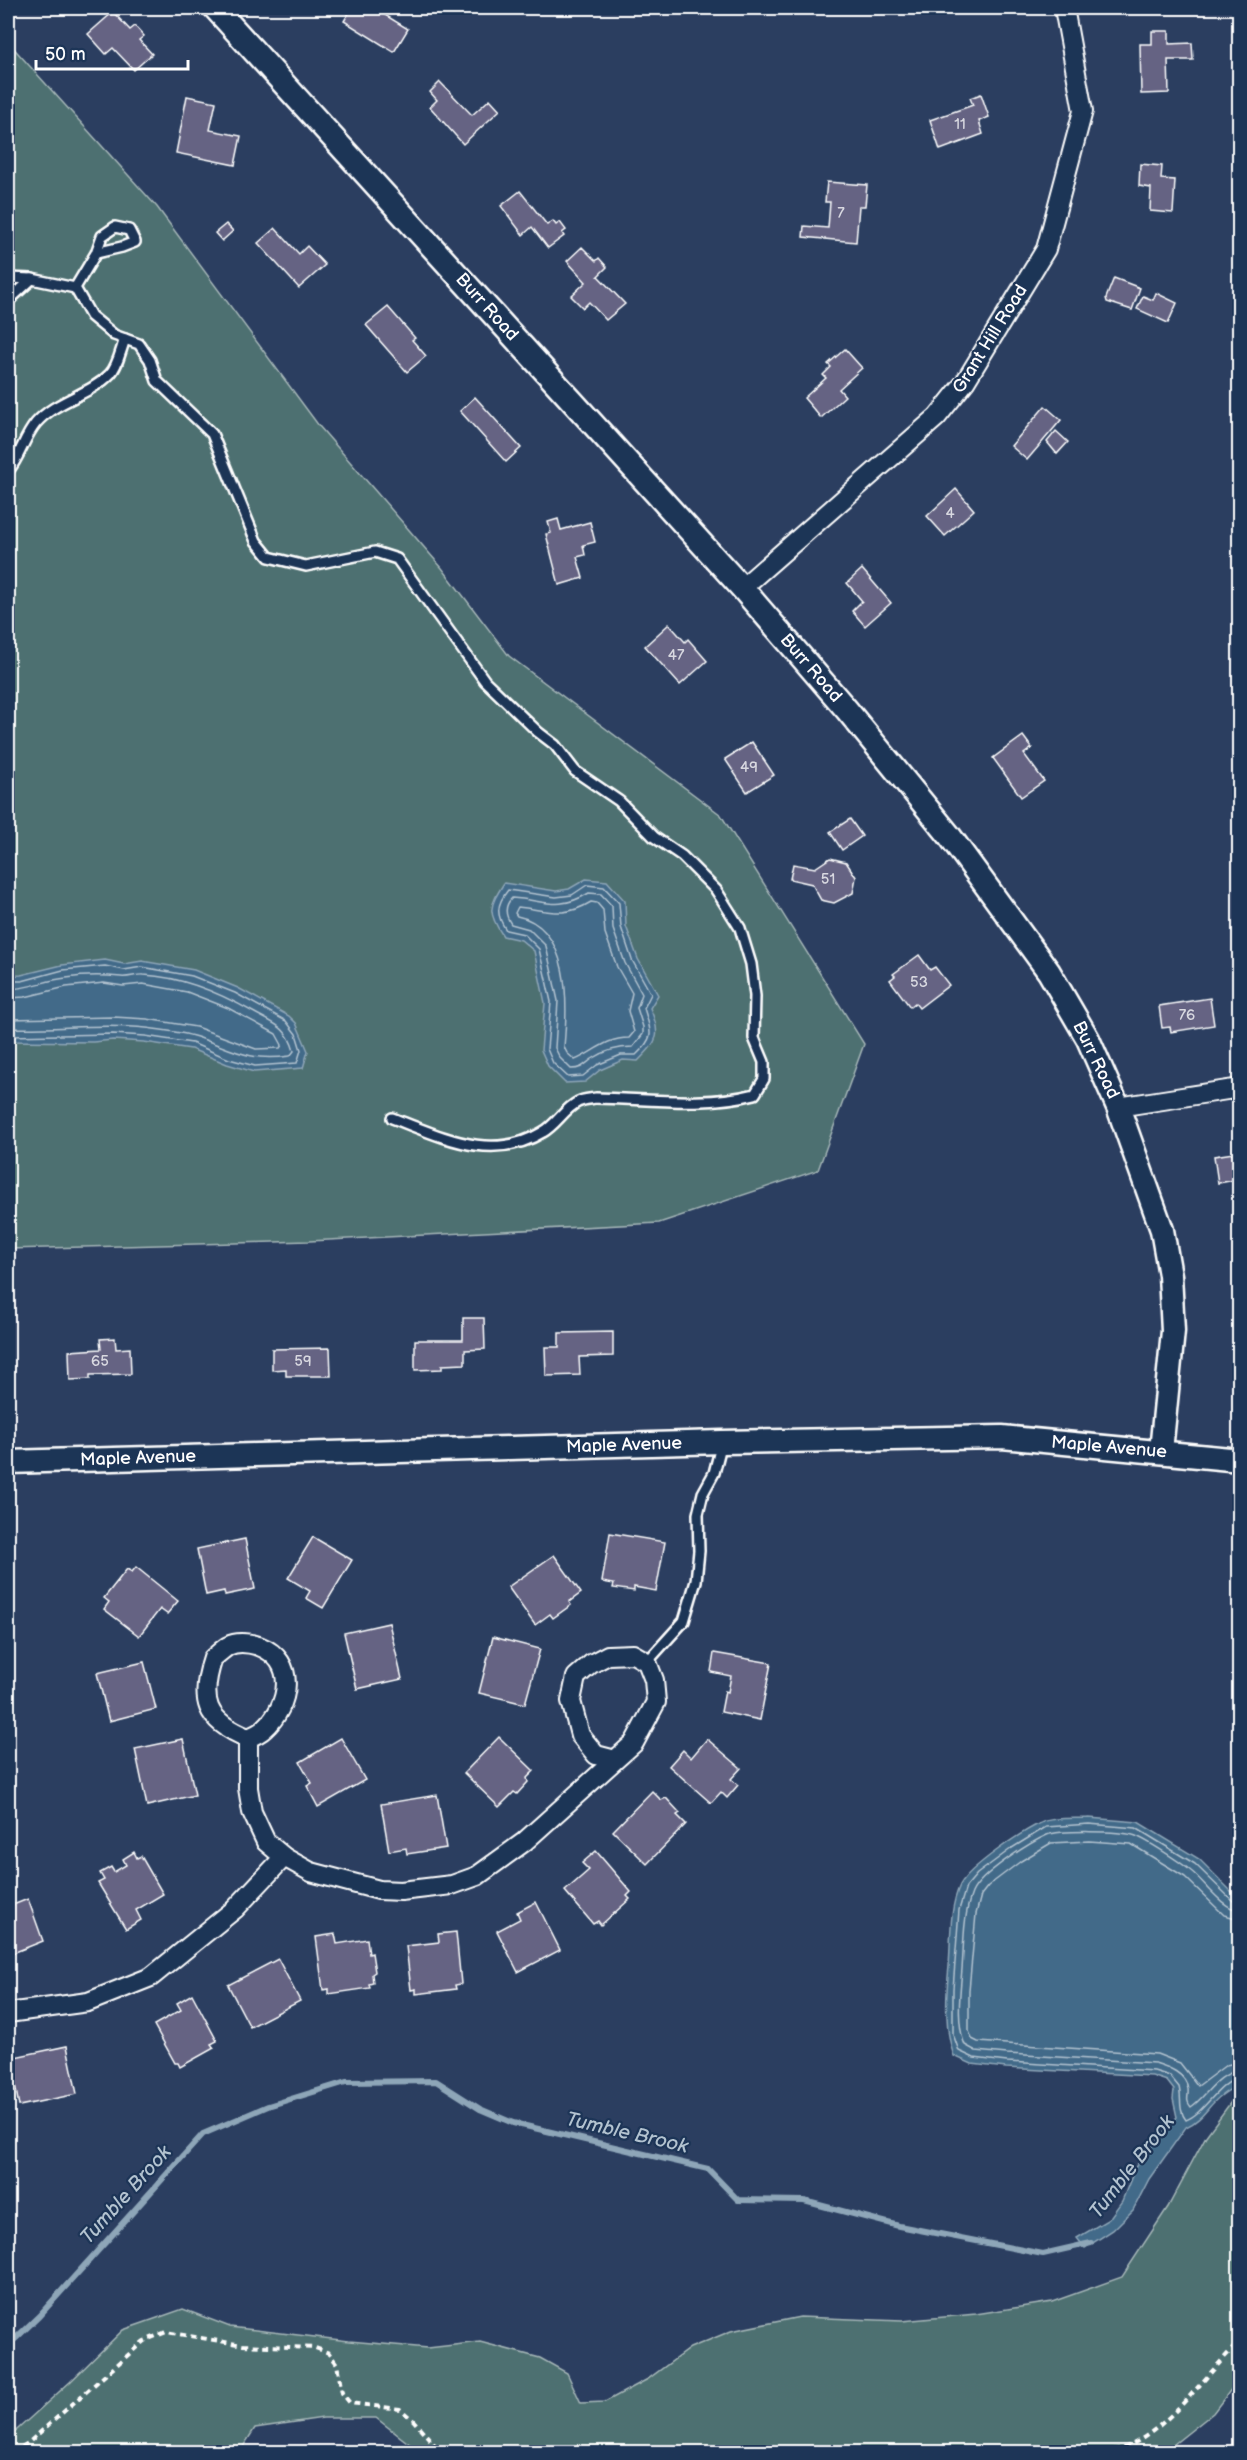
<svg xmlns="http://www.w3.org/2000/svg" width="1247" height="2460" font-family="'Balsamiq Sans',sans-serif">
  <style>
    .green { fill: #4d6f71; stroke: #a6b7b8; stroke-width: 1.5 }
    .water { fill: #426a89; stroke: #8ea6b8; stroke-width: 1.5 }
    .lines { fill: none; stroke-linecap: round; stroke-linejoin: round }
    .shore { stroke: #b3c3d0; stroke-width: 1.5 }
    .stream { stroke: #8ea6b8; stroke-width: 6 }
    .building { fill: #656383; stroke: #fff; stroke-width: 1.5 }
    .service-casing { stroke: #fff; stroke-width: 14 }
    .minor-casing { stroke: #fff; stroke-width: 22 }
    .tertiary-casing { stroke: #fff; stroke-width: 27 }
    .path { stroke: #fff; stroke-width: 4; stroke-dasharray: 6 4.5; stroke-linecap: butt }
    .service { stroke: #1d3557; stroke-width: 9 }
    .minor { stroke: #1d3557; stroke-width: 18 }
    .tertiary { stroke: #1d3557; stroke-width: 22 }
    .labels { text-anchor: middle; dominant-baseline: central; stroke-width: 4.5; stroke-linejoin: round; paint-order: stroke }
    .number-label { font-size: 15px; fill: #d8d8e0 }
    .street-label { font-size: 18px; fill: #fff; stroke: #1d3557 }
    .water-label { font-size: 20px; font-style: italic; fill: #b3c3d0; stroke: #1d3557 }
  </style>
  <rect width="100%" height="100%" fill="#2b3e60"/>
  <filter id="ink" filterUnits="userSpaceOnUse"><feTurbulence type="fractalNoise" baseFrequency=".0167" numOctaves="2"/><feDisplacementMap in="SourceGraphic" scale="12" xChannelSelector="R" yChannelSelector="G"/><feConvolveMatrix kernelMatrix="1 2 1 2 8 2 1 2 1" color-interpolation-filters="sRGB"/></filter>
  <g filter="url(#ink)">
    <g class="green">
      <polygon points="8,42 157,207 319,426 442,568 509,656 721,815 864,1044 818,1170 659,1223 309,1241 8,1249"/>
      <polygon points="1239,2091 1239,2379 1213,2413 1164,2452 420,2452 376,2418 323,2418 255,2428 241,2450 230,2450 227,2452 8,2452 8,2438 70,2382 123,2330 183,2309 230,2327 349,2341 428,2348 480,2342 540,2358 567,2373 581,2403 605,2402 648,2379 690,2348 731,2331 800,2317 902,2321 976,2314 1052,2302 1122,2277 1168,2207 1206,2136"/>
    </g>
    <g class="water">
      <path d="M 586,879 L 607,881 L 625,901 L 626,926 L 638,959 L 658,995 L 650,1008 C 662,1035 658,1041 638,1061 L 623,1060 L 600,1070 L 585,1082 L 565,1083 L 548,1066 L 541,1050 L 545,1003 L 534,951 L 521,940 L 503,936 C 487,912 489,907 504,883 L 556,891 L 569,889 Z"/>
      <polygon points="105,960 124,964 142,961 194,970 238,988 289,1016 296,1023 308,1051 303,1068 254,1072 227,1064 191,1049 144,1042 113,1040 93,1042 8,1041 8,976 21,975 62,965"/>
      <path d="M 1089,1818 L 1138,1822 L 1199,1859 L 1239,1899 L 1240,2079 C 1235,2089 1229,2089 1222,2095 C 1208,2105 1204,2119 1186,2127 L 1149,2179 L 1133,2210 L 1113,2230 L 1085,2248 L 1077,2238 L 1109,2219 L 1122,2201 L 1136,2166 L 1177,2117 L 1173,2099 L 1174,2090 L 1167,2081 L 1152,2076 L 1006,2068 L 972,2064 L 954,2056 C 944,2027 946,1996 949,1966 C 951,1940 949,1908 960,1885 C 969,1867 1024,1830 1043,1822 C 1056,1817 1075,1819 1089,1818 Z"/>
    </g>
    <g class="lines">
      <g class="shore">
        <path d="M 587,885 L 604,887 L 619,903 L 621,927 L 632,960 L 651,994 L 644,1008 C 651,1032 656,1036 636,1055 L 621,1055 L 597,1065 L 583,1076 L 568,1077 L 553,1063 L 547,1049 L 551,1002 L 539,949 L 524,934 L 506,930 C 496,915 496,905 508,890 L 556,897 L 572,895 Z"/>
        <path d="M 589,893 L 601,894 L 612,906 L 613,929 L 625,963 L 642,994 L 637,1008 L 643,1027 L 643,1034 L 633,1047 C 619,1047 604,1051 592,1059 C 584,1065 582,1069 571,1069 L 560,1058 L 555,1048 L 558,1001 L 546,946 L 529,929 L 511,924 C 505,915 504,906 512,898 C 545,900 557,912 589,893 Z"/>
        <path d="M 591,902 L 597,903 L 603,910 L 605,933 L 617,967 L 632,993 L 628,1011 L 634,1032 L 629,1038 C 605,1038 594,1052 575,1060 L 567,1053 L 564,1047 C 568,1004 571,927 517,916 L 515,913 L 518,907 C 548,910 563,919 591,902 Z"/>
        <polyline points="8,981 22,981 63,970 105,966 124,970 142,967 192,976 235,993 286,1021 296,1034 301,1050 297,1063 255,1066 229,1059 192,1043 145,1036 113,1034 8,1036"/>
        <path d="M 8,989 C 28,989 46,980 66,978 C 85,975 102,975 121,977 C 129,978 137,974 144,975 C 182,977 220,993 253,1012 C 274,1024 287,1026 294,1051 L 290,1056 C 249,1062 234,1050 197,1037 C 182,1032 162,1030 146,1028 C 101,1023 54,1030 8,1028"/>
        <polyline points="8,998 25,997 66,987 104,983 123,986 143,984 187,992 228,1008 276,1034 282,1045 280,1048 256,1049 196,1027 147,1019 114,1017 8,1019"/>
        <path d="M 1240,1903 L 1233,1901 L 1195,1864 L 1136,1828 L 1089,1824 L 1046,1827 L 1012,1848 L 977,1874 L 966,1887 L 959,1910 L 953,1989 L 953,2034 L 959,2051 L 974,2058 L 1007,2062 L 1154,2071 L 1170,2076 L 1179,2087 C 1182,2098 1178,2110 1186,2120 C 1205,2113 1219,2081 1240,2078"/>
        <path d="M 1240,1910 C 1223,1910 1204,1881 1191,1871 C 1182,1863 1144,1838 1133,1835 C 1120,1831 1060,1830 1047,1835 C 1029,1843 980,1874 972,1893 C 963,1916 964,1944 962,1969 C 960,1993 956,2023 965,2045 L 976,2051 L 1007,2054 L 1155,2063 C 1168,2067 1186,2073 1188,2089 C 1189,2097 1185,2100 1191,2107 C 1207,2096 1218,2072 1240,2071"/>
        <polyline points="1240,1919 1224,1915 1185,1877 1131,1844 1089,1841 1051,1843 1021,1861 988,1886 981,1895 976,1914 969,1990 969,2031 972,2039 978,2042 1157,2054 1180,2063 1198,2086 1226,2065 1240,2062"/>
      </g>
      <polyline class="stream" points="8,2342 15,2339 39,2316 203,2134 268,2106 346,2082 436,2081 480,2109 513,2123 708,2169 738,2200 804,2201 899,2226 1043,2254 1091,2243"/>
    </g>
    <g class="building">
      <polygon points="352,8 377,8 380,12 408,29 394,52 344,21"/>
      <polygon points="113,12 130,30 135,26 144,36 139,40 152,54 134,70 113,48 106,54 88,34"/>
      <polygon points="1152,31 1169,31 1169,44 1192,43 1193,60 1168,60 1169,93 1141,94 1140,44 1152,44"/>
      <polygon points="440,82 472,115 490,99 500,110 463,144 430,107 437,100 430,92"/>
      <polygon points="981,94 989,117 979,121 983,134 940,150 930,120 973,105 970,98"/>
      <polygon points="187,96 216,102 210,130 241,136 235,165 176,153"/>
      <polygon points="1140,164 1162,166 1161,179 1175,180 1173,213 1150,211 1151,188 1139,186"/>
      <polygon points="827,182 867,185 865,206 859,206 856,242 803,237 804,226 828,228 830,202 825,202"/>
      <polygon points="520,191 547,225 553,221 556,225 560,222 566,230 562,233 564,236 548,248 532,227 523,235 501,206"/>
      <polygon points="226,224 233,231 222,241 215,233"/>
      <polygon points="275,228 299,254 307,246 325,265 299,288 258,243"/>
      <polygon points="582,247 596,261 599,258 607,267 598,276 625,304 606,320 589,302 583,308 571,296 586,282 567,261"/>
      <polygon points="1114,278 1140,288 1132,310 1107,302 1106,298"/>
      <polygon points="1156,293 1177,303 1168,323 1137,309 1143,296 1153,300"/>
      <polygon points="388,307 415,338 412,340 426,356 407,372 366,325"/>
      <polygon points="845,349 862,368 839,389 845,396 821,418 804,398 826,378 823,375 831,367 828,364"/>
      <polygon points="475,397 521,448 506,462 460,411"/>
      <polygon points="1045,406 1061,420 1027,460 1011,446"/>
      <polygon points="1056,431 1068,442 1057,454 1047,442"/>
      <polygon points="956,489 974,510 945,536 927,516"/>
      <polygon points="558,519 561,530 590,522 595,542 583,545 585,555 577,557 583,578 559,585 546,534 551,533 548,522"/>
      <polygon points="862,569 891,603 865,626 852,611 862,601 847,583"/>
      <polygon points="669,624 685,642 688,639 707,661 680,685 645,646"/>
      <polygon points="1023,736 1032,748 1024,754 1044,781 1021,797 993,758"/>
      <polygon points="752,742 774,775 747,792 725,759"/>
      <polygon points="850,819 862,836 842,850 830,832"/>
      <polygon points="830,858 846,862 856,877 853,893 834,903 821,900 812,884 790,879 793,864 815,868"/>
      <polygon points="919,955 930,970 935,967 949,985 919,1008 915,1003 910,1007 890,980 895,976 893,974"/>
      <polygon points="1210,998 1214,1025 1171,1032 1170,1027 1162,1028 1159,1006"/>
      <polygon points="1240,1152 1240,1179 1218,1183 1214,1156"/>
      <polygon points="463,1318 484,1318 485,1349 465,1350 465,1364 442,1365 442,1369 415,1370 415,1340 463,1340"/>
      <polygon points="613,1332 613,1356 579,1357 580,1375 546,1376 545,1347 559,1347 559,1333"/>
      <polygon points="115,1338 116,1349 130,1348 131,1374 90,1375 90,1379 70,1380 69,1351 101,1349 100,1339"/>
      <polygon points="330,1348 331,1376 286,1376 286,1369 272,1370 272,1349"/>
      <polygon points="610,1533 665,1542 656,1591 634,1587 634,1591 613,1588 614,1584 602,1582"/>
      <polygon points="313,1537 352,1560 323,1608 306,1598 310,1591 288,1578"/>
      <polygon points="245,1539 255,1589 225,1595 224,1591 206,1595 197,1549"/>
      <polygon points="554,1555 581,1593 569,1602 571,1605 553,1618 550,1614 535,1625 508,1587"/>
      <polygon points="136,1567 178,1601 167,1614 160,1609 139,1636 104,1609 109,1602 104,1598 127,1569 132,1572"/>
      <polygon points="389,1623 402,1679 357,1689 344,1633"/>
      <polygon points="493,1637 540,1649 525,1704 479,1693"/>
      <polygon points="714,1653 771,1663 760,1720 721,1712 725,1691 728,1692 731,1676 711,1672"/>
      <polygon points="144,1662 156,1709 109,1721 97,1673"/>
      <polygon points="499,1737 534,1771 527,1778 528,1782 517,1794 514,1792 499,1807 464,1773"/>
      <polygon points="341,1738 365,1780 318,1807 307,1786 312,1783 300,1762"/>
      <polygon points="183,1739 195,1795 147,1806 135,1749"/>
      <polygon points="707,1739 741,1768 731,1779 738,1785 727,1798 721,1792 711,1803 669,1766 683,1750 691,1758"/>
      <polygon points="652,1791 661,1800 666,1798 680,1813 677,1815 686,1824 647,1864 613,1831"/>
      <polygon points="437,1795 446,1848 407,1854 406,1848 389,1851 381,1804"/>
      <polygon points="596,1851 631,1892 627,1896 630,1899 601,1925 598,1921 593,1924 565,1891 589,1870 582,1863"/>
      <polygon points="134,1852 137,1858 141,1856 163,1894 136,1910 141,1920 126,1929 98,1883 104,1880 100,1873 111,1867 114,1872 126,1865 123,1859"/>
      <polygon points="28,1899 43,1941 8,1955 8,1907"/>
      <polygon points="536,1902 560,1950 518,1972 497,1931 520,1919 517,1912"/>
      <polygon points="456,1932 461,1984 455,1985 456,1989 416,1994 416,1989 411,1990 406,1946 439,1942 438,1934"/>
      <polygon points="335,1934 337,1944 367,1939 369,1954 372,1953 375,1972 372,1974 373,1983 369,1984 370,1988 329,1994 329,1989 323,1990 316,1937"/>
      <polygon points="278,1959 300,2001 250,2027 228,1985"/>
      <polygon points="192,1994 217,2041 211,2044 214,2048 180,2067 178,2063 175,2063 154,2025 181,2010 177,2003"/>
      <polygon points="67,2046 77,2094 19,2106 10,2058"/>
      <polygon points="1240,2443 1240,2452 1225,2452 1224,2450"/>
    </g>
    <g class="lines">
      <defs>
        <g id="service">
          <polyline points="8,278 32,279"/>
          <polyline points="75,288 96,253 122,247 135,242 129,230 115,227 102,236 96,253"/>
          <path d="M 8,301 L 32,279 L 75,288 L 91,316 L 114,335 L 139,344 L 150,360 L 157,381 L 212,434 L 256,541 L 269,557 L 306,566 L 375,552 L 397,559 L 485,681 L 538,732 L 555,745 L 575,771 L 619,801 L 654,837 L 682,856 L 716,890 L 740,928 L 751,964 L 755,996 L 754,1038 L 764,1062 L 764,1079 L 755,1094 C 705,1107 648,1099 596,1098 C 591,1099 583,1099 578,1102 C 565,1108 556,1125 543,1132 C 492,1163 443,1137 392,1118"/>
          <path d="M 8,471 C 20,457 24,437 36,423 C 56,400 90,395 110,374 C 118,366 121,349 125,339"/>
          <polyline points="647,1662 684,1621 696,1581 699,1551 698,1514 703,1493 714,1473 722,1442"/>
        </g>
        <g id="minor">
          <polyline points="742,588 937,417 965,382 1046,249 1083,111 1064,8"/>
          <polyline points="1118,1107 1240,1088"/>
          <path d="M 248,1738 C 253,1736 260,1733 264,1729 C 290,1706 298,1661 259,1646 C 249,1643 238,1641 228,1646 C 223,1649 218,1654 213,1658 C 199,1700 205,1721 248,1738 L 248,1788 L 252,1812 L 266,1842 L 284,1857 L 311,1872 L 379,1890 L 401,1891 L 452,1885 L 477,1876 L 524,1842 L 634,1743 L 656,1702 L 654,1680 L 647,1662 L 633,1654 L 608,1655 L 591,1664 L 576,1677 L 571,1701 L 580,1735 L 596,1755 L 615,1760"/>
          <polyline points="8,2013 88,2002 151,1977 235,1909 284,1857"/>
        </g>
        <g id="tertiary">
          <polyline points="215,8 742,588 847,710 949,835 1049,972 1088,1039 1118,1107 1162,1230 1170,1275 1173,1331 1161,1451"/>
          <polyline points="8,1462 722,1442 1002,1437 1240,1460"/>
        </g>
      </defs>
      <use href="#service" class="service-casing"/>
      <use href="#minor" class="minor-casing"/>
      <use href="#tertiary" class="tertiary-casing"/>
      <g class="path">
        <polyline points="13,2452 28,2443 144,2341 166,2332 243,2345 315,2348 329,2353 337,2364 342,2393 350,2403 400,2409 413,2420 441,2452"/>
        <path d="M 1103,2452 C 1112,2450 1123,2449 1131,2445 C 1172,2424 1207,2374 1240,2341"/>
      </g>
      <use href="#service" class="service"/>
      <use href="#minor" class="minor"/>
      <use href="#tertiary" class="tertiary"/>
    </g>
  </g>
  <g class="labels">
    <g class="number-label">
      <text x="960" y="124">11</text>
      <text x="841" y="213">7</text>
      <text x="950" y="513">4</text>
      <text x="676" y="655">47</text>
      <text x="749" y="767">49</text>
      <text x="828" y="879">51</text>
      <text x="919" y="982">53</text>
      <text x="1187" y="1015">76</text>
      <text x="100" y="1361">65</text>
      <text x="303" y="1361">59</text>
    </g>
    <g class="street-label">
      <text transform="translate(487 307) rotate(48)">Burr Road</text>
      <text transform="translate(990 339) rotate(-58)">Grant Hill Road</text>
      <text transform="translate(811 668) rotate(49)">Burr Road</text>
      <text transform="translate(1096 1060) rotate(64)">Burr Road</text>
      <text transform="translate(624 1445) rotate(-2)">Maple Avenue</text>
      <text transform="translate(1109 1447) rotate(5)">Maple Avenue</text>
      <text transform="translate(138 1458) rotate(-2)">Maple Avenue</text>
    </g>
    <g class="water-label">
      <text transform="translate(627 2133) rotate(13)">Tumble Brook</text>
      <text transform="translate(1132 2167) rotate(-52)">Tumble Brook</text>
      <text transform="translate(126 2195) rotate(-48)">Tumble Brook</text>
    </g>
  </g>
  <rect width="1247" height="2460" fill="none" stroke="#1d3557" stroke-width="30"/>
  <rect x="15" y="15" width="1217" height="2430" fill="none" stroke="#fff" stroke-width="2" filter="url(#ink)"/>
  <path d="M36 60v9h152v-9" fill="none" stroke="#ffffff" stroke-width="3"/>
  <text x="45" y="60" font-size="18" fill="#ffffff" stroke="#1d3557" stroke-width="4.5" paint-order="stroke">50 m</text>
</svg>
